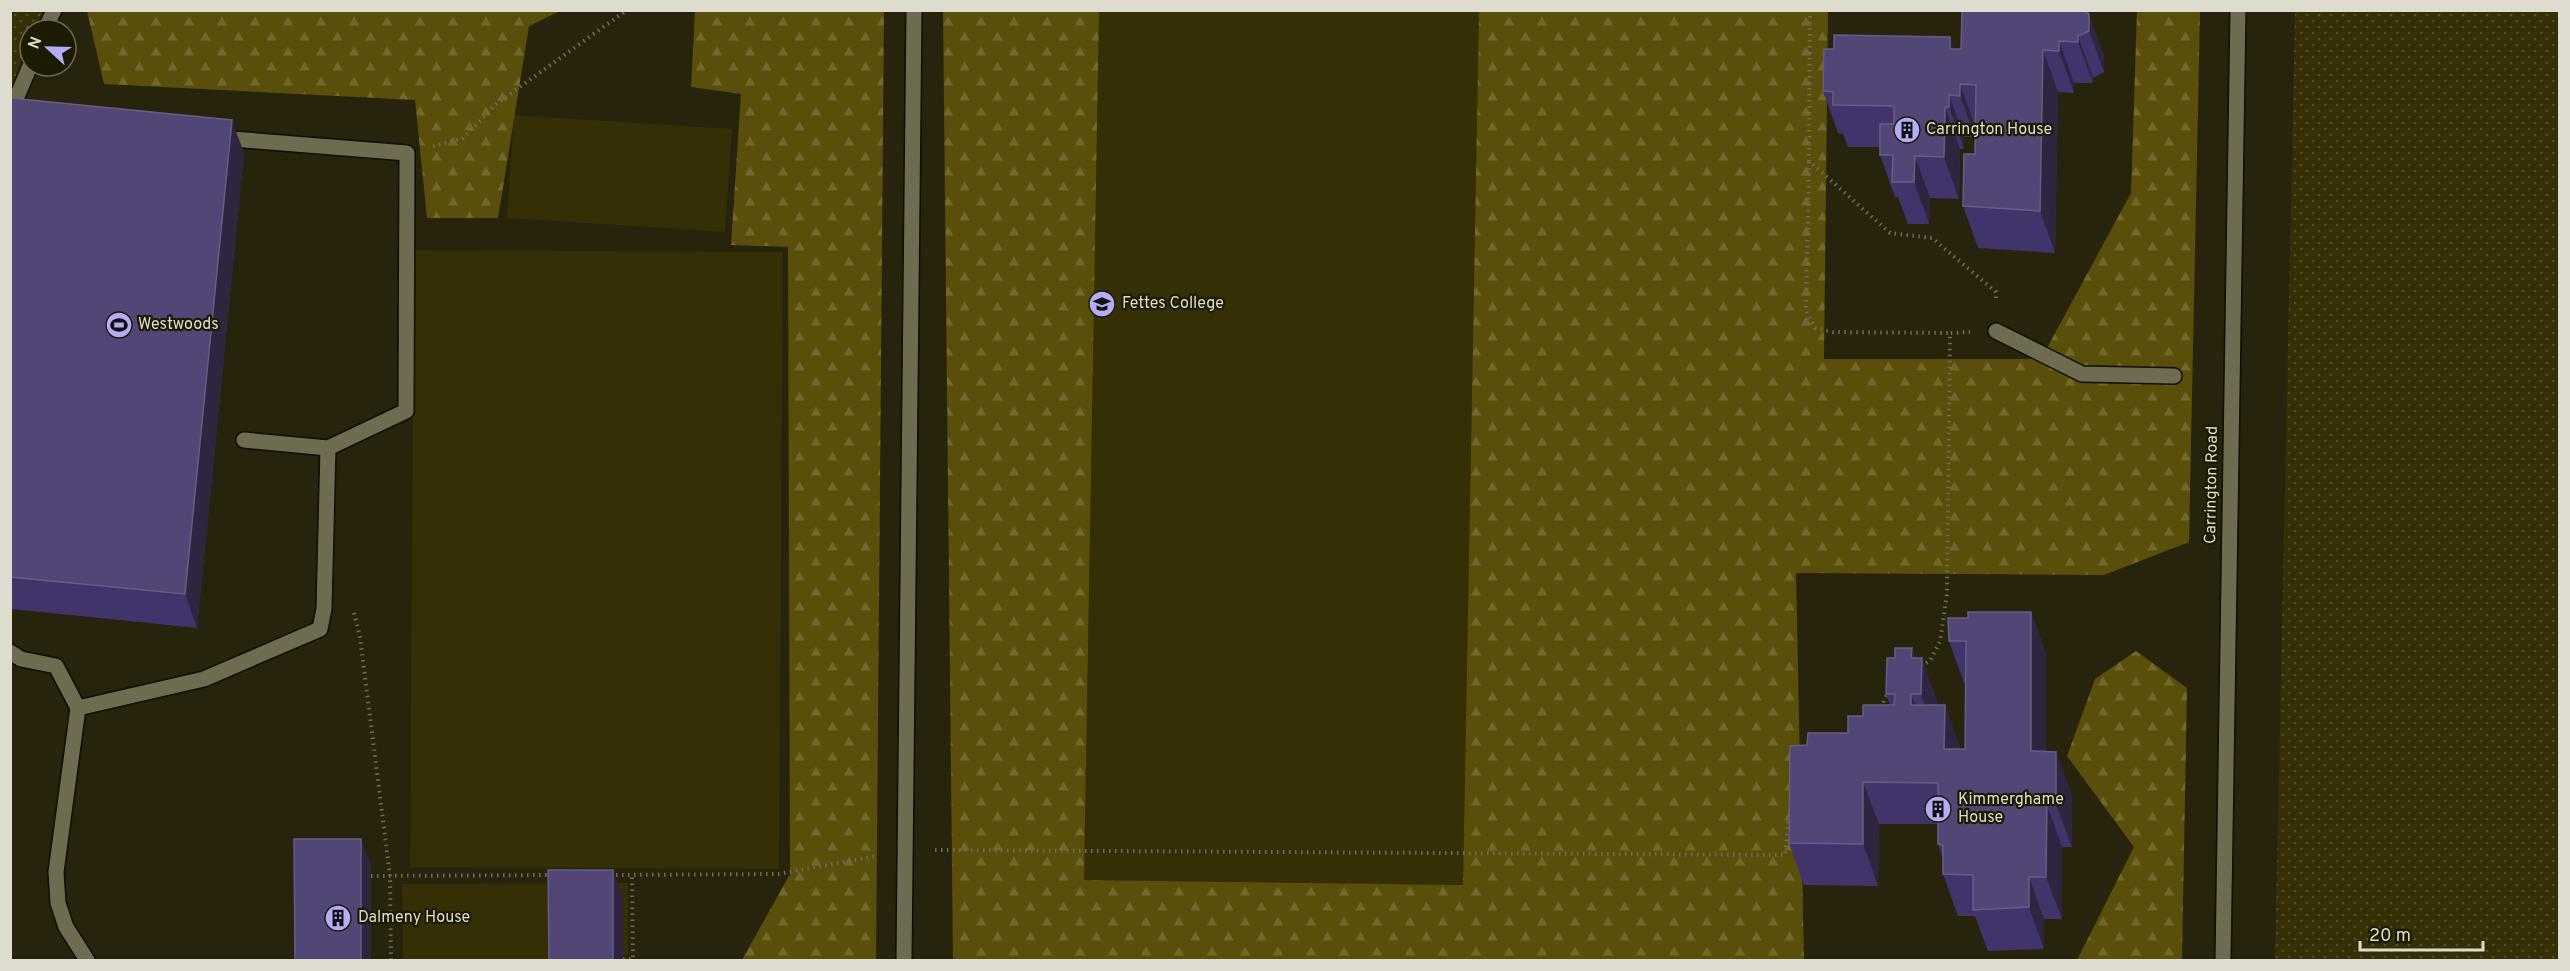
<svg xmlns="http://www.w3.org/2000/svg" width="2570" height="971" font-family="Overpass,sans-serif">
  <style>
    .green { fill: #352f06 }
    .forest { fill: url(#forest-firs) }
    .park { fill: url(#park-dots) }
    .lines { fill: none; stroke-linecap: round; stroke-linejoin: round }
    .minor-casing { stroke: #100c00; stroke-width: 18 }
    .path { stroke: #6f6b58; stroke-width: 4; stroke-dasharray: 1.5 4.5; stroke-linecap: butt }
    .minor { stroke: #6f6b52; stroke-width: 15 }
    .wall { fill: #40346b }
    .shaded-wall { fill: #2f2541 }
    .building { fill: #514676; stroke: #675d84; stroke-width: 1.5 }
    .labels { text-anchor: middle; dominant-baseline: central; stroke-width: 4.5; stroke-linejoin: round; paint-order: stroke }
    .poi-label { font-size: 16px; fill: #dedcce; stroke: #1d1a04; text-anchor: start }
    .street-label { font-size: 16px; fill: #dedcce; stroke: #1d1a04 }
  </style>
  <defs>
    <pattern id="forest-firs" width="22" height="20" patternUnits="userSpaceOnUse" patternTransform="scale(1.5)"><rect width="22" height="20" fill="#594f0a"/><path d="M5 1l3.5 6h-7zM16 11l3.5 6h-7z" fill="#70682c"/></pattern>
    <pattern id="park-dots" width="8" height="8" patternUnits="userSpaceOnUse" patternTransform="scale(1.5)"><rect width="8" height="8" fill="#352f06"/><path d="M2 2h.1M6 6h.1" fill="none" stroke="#524d29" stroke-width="1.8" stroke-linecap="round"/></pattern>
  </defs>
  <rect width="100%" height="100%" fill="#27230c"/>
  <g class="green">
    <polygon points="1099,11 1479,11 1463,885 1084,880"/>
    <polygon points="514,115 732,129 725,232 507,218"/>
    <polygon points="414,250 783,252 779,869 410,867"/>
    <polygon points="628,883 628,955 623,955 623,897 559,960 403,960 402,884"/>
  </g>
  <g class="forest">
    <polygon points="87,11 87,10 560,11 529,26 498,218 427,218 415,100 104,84"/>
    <polygon points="695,11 884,11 876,960 742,960 790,874 788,247 731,245 741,94 691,87"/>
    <polygon points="943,11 1099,11 1084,880 1463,885 1479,11 1828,11 1824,359 2041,359 2131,193 2137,11 2200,11 2189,542 2104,575 1796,573 1804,960 953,960"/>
    <polygon points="2136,651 2187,688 2182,960 2077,960 2134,847 2067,756 2095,679"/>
  </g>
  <g class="park">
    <polygon points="11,11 47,11 39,30 30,30 30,53 11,102"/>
    <polygon points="2295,11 2559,11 2559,960 2275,960"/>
  </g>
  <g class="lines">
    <defs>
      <g id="minor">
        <polyline points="45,30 54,10"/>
        <polyline points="10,113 30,66"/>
        <polyline points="220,138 407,153 406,411 328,448 244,440"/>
        <polyline points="1996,331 2082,374 2174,376"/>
        <polyline points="10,652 21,659 56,666 78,708 56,872 58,903 66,927 87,960"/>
        <polyline points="78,708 204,679 320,629 324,609 328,448"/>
        <polyline points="904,960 914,10"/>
        <polyline points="2223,960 2238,10"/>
      </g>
    </defs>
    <use href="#minor" class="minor-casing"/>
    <g class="path">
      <polyline points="1810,10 1809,161 1890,233 1932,238 1996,292 1996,302"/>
      <polyline points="433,146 463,138 496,104 627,10"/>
      <polyline points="1809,162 1806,311 1815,328 1833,332 1950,333"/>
      <polyline points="354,613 360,637 390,876 391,960"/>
      <polyline points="1921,666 1930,661 1940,641 1947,594 1950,333 1970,332"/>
      <polyline points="1881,708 1889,690"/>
      <polyline points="935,850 1785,855 1790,806"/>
      <polyline points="610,875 778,874 877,856"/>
      <polyline points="371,876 552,875"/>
      <polyline points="623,959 633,959 632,875"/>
    </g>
    <use href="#minor" class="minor"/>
  </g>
  <g class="wall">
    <polygon points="1962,10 2085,10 2104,56 2104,72 2093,78 2093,83 2074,83 2074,93 2058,92 2055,253 1978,248 1963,206 1975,154 1975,137 1964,137 1964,149 1960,149 1959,199 1930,198 1929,224 1908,224 1898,197 1895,197 1880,155 1880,147 1848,147 1843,134 1838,133 1823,91 1954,49 1961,49"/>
    <polygon points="10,98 244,153 197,628 12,609 10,605"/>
    <polygon points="2031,612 2046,654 2046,752 2072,794 2072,847 2062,847 2062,919 2044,919 2044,949 1988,951 1975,916 1958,916 1943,874 1943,860 1938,844 1938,824 1879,824 1878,886 1804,885 1789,843 1807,745 1848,733 1863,716 1890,705 1886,694 1895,658 1912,648 1915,658 1937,700 1937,705 1960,747 1960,749 1965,749 1965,683 1964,683 1949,641 1968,618"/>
  </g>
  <g class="shaded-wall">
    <polygon points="2089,14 2104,56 2104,72 2089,31"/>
    <polygon points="2078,36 2093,78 2093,83 2078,42"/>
    <polygon points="1950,37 1965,78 1950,49"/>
    <polygon points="2059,41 2074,83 2074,93 2059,51"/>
    <polygon points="2043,50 2058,92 2055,253 2040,211"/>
    <polygon points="1960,84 1975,126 1975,137 1960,96"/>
    <polygon points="1949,95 1964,137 1964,149 1949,107"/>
    <polygon points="1945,107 1960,149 1959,199 1944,157"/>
    <polygon points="232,120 244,153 197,628 185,594"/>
    <polygon points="1915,156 1930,198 1929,224 1914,182"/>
    <polygon points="2031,612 2046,654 2046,793 2031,751"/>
    <polygon points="1912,648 1921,675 1922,658 1937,700 1936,736 1921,694 1911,658"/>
    <polygon points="1911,694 1927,736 1911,705"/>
    <polygon points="1945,705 1960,747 1959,791 1944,749"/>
    <polygon points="2056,752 2072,794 2072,847 2056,805"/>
    <polygon points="1863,782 1879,824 1878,886 1863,844"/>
    <polygon points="2047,805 2062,847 2062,919 2046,877"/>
    <polygon points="361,839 371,866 371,960 361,960"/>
    <polygon points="613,870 623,897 623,960 613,960"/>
    <polygon points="2029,877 2044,919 2044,949 2029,907"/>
  </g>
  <g class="building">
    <polygon points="1962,10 2083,10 2089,14 2089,31 2078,36 2078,42 2059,41 2059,51 2043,50 2040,211 1963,206 1964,154 1975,154 1976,85 1960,84 1960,96 1949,95 1949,107 1945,107 1944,157 1915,156 1914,182 1892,182 1893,155 1880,155 1880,124 1894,124 1894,106 1833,105 1833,92 1823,91 1824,49 1834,49 1834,35 1950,37 1950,49 1961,49"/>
    <polygon points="10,98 232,120 185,594 10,577"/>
    <polygon points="1968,612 2031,612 2031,751 2056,752 2056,805 2047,805 2046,877 2029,877 2029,907 1973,910 1973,875 1943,874 1943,845 1938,844 1938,783 1863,782 1863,844 1789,843 1790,746 1807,745 1808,733 1848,733 1848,716 1863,716 1863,705 1894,705 1895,694 1886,694 1887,658 1895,658 1895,648 1912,648 1911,658 1922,658 1921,694 1911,694 1911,705 1945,705 1944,749 1965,749 1966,641 1949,641 1948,618 1968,618"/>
    <polygon points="294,839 361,839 361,960 295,960"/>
    <polygon points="548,870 613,870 613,960 549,960"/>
  </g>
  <defs>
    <symbol id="building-disc" viewBox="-11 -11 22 22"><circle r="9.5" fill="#b5acf8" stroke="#1d1a04"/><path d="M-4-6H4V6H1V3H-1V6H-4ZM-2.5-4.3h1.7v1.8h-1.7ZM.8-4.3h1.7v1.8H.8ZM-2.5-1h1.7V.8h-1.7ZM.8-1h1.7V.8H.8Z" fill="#111"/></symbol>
    <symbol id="school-disc" viewBox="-11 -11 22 22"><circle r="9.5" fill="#b5acf8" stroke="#1d1a04"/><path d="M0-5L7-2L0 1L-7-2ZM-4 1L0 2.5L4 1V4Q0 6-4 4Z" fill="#111"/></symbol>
    <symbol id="stadium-disc" viewBox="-11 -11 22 22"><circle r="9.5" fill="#b5acf8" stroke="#1d1a04"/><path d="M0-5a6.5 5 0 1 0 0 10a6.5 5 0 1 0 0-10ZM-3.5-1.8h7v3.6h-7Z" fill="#111"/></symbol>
  </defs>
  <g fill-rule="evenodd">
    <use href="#building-disc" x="1892" y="115" width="30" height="30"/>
    <use href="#school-disc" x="1087" y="289" width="30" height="30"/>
    <use href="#stadium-disc" x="104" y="310" width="30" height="30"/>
    <use href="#building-disc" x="1923" y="794" width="30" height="30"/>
    <use href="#building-disc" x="323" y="903" width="30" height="30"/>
  </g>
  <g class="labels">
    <g class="poi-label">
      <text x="1926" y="130">Carrington House</text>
      <text x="1122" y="304">Fettes College</text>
      <text x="138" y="325">Westwoods</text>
      <text x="1958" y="800">Kimmerghame<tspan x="1958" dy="18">House</tspan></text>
      <text x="358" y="918">Dalmeny House</text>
    </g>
    <g class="street-label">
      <text transform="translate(2212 485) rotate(-89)">Carrington Road</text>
    </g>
  </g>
  <rect width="2570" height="971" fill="none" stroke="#dedcce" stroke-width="24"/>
  <g transform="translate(48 48) rotate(292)"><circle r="28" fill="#1d1a04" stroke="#6a6855" stroke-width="1.5"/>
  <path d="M0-4.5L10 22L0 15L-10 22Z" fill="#b5acf8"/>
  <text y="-9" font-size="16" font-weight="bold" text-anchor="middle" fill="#dedcce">N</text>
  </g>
  <path d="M2360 941v9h123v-9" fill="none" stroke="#dedcce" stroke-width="3"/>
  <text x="2369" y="941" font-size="18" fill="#dedcce" stroke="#1d1a04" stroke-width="4.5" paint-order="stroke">20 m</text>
</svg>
